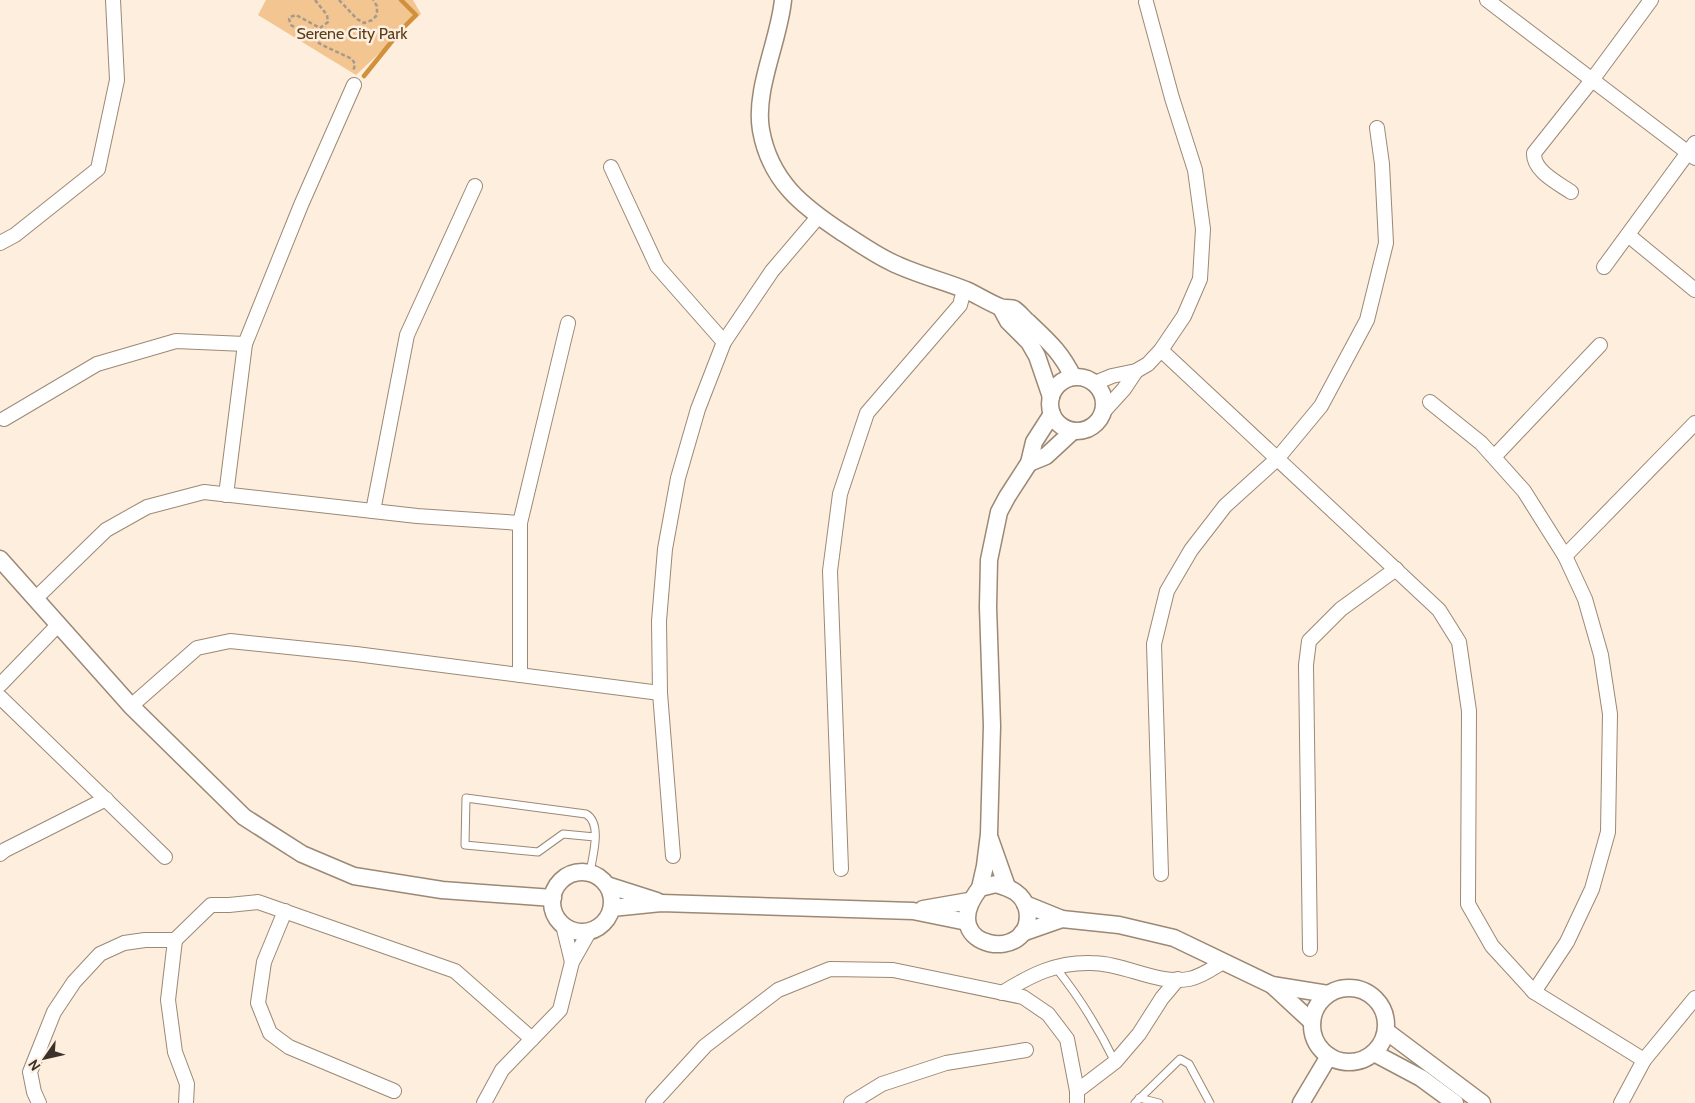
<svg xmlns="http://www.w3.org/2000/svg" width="1695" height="1103" font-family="Cabin,sans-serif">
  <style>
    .green { fill: #f3c590 }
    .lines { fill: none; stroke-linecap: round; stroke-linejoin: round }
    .stream { stroke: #d1913c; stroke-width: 4.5 }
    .service-casing { stroke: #9b8975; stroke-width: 9 }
    .minor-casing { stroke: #9b8975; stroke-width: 16 }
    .tertiary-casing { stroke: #9b8975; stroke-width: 19 }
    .path { stroke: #a69a8d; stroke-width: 2.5; stroke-dasharray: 4 2.5; stroke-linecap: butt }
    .service { stroke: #fff; stroke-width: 7 }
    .minor { stroke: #fff; stroke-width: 14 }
    .tertiary { stroke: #fff; stroke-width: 16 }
    .labels { text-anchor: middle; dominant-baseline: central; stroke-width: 5; stroke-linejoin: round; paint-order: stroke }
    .park-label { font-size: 16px; fill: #593e1b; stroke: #feeedd }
  </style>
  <rect width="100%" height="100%" fill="#feeedd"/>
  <polygon class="green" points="266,0 413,0 421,14 356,75 258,15"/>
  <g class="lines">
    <polyline class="stream" points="364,76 401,30 416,15 401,0"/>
    <defs>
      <g id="service">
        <path d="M 590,873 C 592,857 603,824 586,814 L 466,798 L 465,845 L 538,852 L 563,834 L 595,837"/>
        <path d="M 1056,968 C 1080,998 1098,1027 1115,1062"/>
        <polyline points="1139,1098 1159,1103"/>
        <polyline points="1135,1103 1180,1059 1189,1064 1210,1103"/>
      </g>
      <g id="minor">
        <polyline points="1487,0 1695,158"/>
        <polyline points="611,167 657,266 724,342"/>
        <path d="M 1571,192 C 1558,183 1533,171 1534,153 L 1592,80 L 1651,0"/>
        <polyline points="1628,235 1695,290"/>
        <polyline points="0,243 15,235 98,169 117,80 113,0"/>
        <polyline points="1604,267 1695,143"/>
        <polyline points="1161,350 1439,610 1459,642 1469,711 1468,904 1492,946 1534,992 1644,1060"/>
        <polyline points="1095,383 1112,376 1136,371 1148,364 1161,350 1184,316 1200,279 1203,229 1195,170 1172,98 1146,2"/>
        <polyline points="1430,402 1481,443 1524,491 1565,556 1585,599 1601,655 1610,714 1608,832 1592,889 1567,942 1534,992"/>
        <polyline points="1104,411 1124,389 1136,371"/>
        <polyline points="4,419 97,364 176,341 245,344"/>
        <polyline points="1494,457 1600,345"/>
        <polyline points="226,495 245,344 301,205 354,85"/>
        <polyline points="373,511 407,335 475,186"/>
        <polyline points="1565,556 1695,423"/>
        <polyline points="35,599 106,530 147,507 204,492 417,516 520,523"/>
        <polyline points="520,675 520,523 568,323"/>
        <polyline points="0,685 58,625"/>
        <polyline points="0,697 165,857"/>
        <polyline points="131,706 197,648 230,641 356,654 660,693"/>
        <polyline points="0,854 5,850 106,799"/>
        <polyline points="673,856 660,693 659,621 665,549 678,478 698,409 724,342 772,271 818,217"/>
        <polyline points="841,869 830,571 840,494 867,413 960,305 964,290"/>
        <polyline points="1161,874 1154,644 1167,591 1191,550 1225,506 1277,459 1321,406 1367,320 1386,243 1382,164 1377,128"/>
        <polyline points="285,911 264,962 258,1003 270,1033 289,1047 394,1091"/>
        <polyline points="563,925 572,962"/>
        <polyline points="175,940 168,1000 175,1052 187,1084 186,1103"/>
        <polyline points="1310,949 1306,665 1309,641 1341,609 1396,569"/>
        <path d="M 1002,993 C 1031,975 1056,962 1091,963 C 1125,963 1156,985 1189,979 C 1201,977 1213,968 1223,962"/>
        <polyline points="1077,1091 1115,1062 1139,1034 1162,998 1178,979"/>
        <polyline points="39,1103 34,1092 30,1072 54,1012 74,982 100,954 124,943 145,940 175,940 211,905 229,905 258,902 455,971 532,1039"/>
        <polyline points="484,1103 502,1070 560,1010 572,962 589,932"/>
        <polyline points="653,1103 705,1046 778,990 830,969 893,970 1023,997 1048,1014 1067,1039 1077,1091 1077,1103"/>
        <polyline points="851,1103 882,1084 946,1063 1026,1050"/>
        <polyline points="1621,1103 1644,1060 1695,998"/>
      </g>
      <g id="tertiary">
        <path d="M 783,0 C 779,41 754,90 761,130 C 770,181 802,206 843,233 C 859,243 874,254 891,262 C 915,274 941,280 966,290 C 977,295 988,302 1000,307 C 1004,309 1010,307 1014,309 C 1019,312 1024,319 1028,322 C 1048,341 1061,352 1073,377"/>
        <polyline points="1001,308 1008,321 1029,342 1037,356 1051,397"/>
        <circle cx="1077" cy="404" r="27"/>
        <polyline points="1029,463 1046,456 1073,431"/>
        <polyline points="0,559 131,706 244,817 302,854 354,876 442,890 553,898"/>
        <polyline points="990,839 1007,887"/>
        <circle cx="582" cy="902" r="30"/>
        <path d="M 996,884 C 1010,888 1023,893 1027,909 C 1038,965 931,951 980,888 Z"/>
        <polyline points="607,885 657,901"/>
        <polyline points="980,888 985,866 989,834 992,726 988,607 989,560 999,512 1007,497 1029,463 1034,442 1052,414"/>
        <polyline points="1025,904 1062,919 1119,925 1174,938 1272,985 1328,994"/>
        <polyline points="612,908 661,903 913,911 967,922"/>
        <polyline points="923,909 969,901"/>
        <polyline points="1022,933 1062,919"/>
        <polyline points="1272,985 1312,1022"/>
        <circle cx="1349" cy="1025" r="37"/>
        <polyline points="1386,1031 1482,1103"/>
        <polyline points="1374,1053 1421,1078 1455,1103"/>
        <polyline points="1301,1103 1329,1056"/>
      </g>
    </defs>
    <use href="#service" class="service-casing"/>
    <use href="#minor" class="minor-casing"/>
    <use href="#tertiary" class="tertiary-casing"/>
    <g class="path">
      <polyline points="315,0 327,15 328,22 320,28 296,15 290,17 289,19 291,25 322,45 352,59 355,64 353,72"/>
      <polyline points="339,0 357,19 364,23 372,20 377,15 377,6 373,0"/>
    </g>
    <use href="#service" class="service"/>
    <use href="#minor" class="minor"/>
    <use href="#tertiary" class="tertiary"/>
  </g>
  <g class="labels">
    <g class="park-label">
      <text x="352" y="33">Serene City Park</text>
    </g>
  </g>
  <g transform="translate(45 1058) rotate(236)" stroke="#feeedd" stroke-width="4" paint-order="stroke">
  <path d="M0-4L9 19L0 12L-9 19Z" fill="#3a322a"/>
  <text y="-8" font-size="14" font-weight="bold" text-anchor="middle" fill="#3a322a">N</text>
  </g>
</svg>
